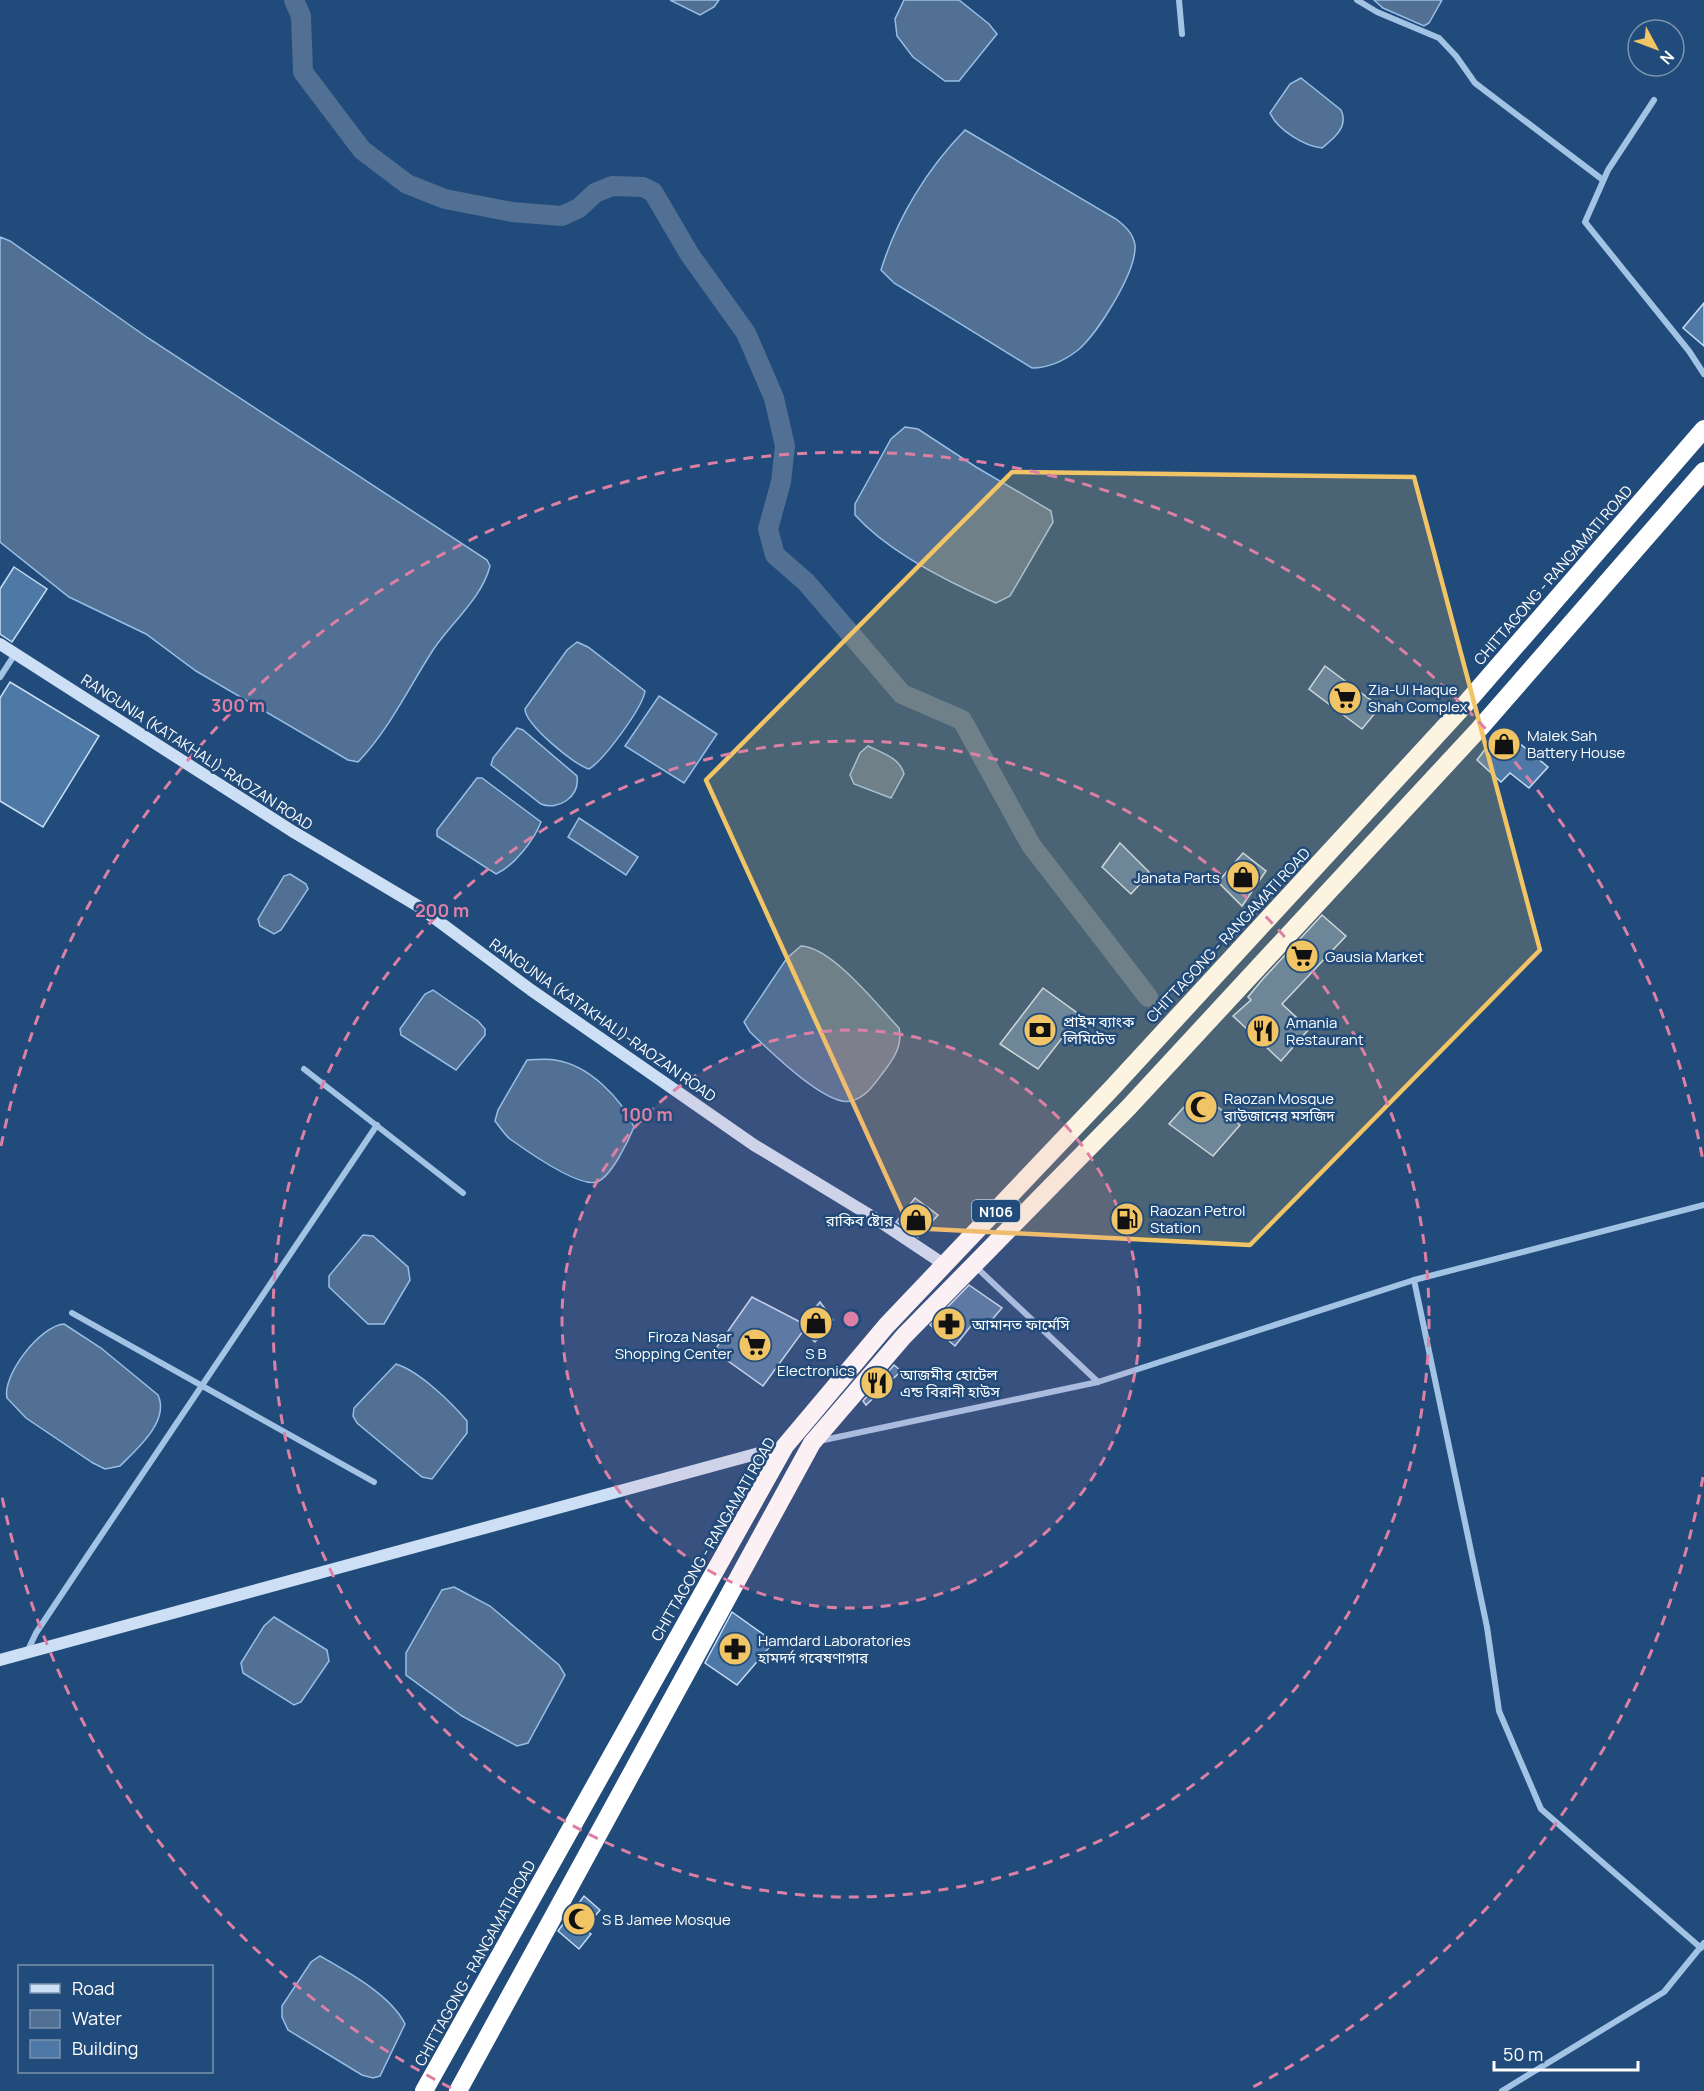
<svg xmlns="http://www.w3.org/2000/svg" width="1704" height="2091" font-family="Manrope,'Noto Sans Bengali',sans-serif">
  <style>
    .water { fill: #517093; stroke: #97bee6; stroke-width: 1.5 }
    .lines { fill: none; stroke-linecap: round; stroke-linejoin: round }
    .canal { stroke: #517093; stroke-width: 20 }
    .building { fill: #4e78a6; stroke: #c6ddf4; stroke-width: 1.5 }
    .street { stroke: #a3c3e5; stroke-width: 6 }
    .secondary { stroke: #cddff4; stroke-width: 12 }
    .highway { stroke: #fff; stroke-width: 18 }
    .marked { fill: #f1c465; fill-opacity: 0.2; stroke: #f1c465; stroke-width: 4.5; stroke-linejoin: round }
    .ring { fill: none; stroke: #dd80a5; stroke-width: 3; stroke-dasharray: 10 8 }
    .labels { text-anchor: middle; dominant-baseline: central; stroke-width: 5; stroke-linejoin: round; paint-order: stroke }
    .shield { fill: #214b7a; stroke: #bcc9d7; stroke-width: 1.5 }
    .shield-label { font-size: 14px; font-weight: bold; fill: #fff }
    .street-label { font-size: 15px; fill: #fff; stroke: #214b7a }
    .poi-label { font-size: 15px; fill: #fff; stroke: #214b7a; text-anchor: start }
    .centre { fill: #dd80a5; stroke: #214b7a; stroke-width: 3 }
    .ring-label { font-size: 18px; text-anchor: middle; font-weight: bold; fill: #dd80a5; stroke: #214b7a; stroke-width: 5; stroke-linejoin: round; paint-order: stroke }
  </style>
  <rect width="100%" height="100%" fill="#214b7a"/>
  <g class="water">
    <polygon points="670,0 719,0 714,7 700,15"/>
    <polygon points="904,0 959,0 989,24 997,34 959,81 945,81 913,57 897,36 895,19"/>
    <polygon points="1374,0 1442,0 1429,23 1424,26 1383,8"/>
    <path d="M 1301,78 L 1341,110 C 1349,127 1334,138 1322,148 C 1304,146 1278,130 1270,113 L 1290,84 Z"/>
    <path d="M 965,130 L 1116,219 C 1125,226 1133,233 1135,245 C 1137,271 1098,333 1078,350 C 1064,361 1049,368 1032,368 L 894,283 L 881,270 C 897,218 927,169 965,130 Z"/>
    <path d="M 0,237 L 10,241 L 148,338 L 487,560 L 490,566 C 482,598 451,623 433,650 C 409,687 389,730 358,762 L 348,760 L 196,671 L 146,634 L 69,597 L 0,542 Z"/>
    <path d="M 905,427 L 918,429 L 976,467 L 1051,511 L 1053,522 L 1010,596 L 996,603 C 950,583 889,553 855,515 L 855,504 L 891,439 Z"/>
    <path d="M 577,642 L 588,647 L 645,691 C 643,707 604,760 589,769 C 574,765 525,724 525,709 L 567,650 Z"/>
    <polygon points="659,696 717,734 684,783 625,746"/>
    <path d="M 517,728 L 523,730 L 577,776 C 580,797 558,811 541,804 L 491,765 L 493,758 Z"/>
    <path d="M 868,746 C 882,753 900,758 904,774 L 891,798 L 854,784 L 850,775 L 860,753 Z"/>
    <path d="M 477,778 L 482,778 L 541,822 C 534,840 514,866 496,874 L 437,836 L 437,830 Z"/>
    <polygon points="579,818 638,857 626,875 568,837"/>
    <polygon points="290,874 306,884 308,889 281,930 274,934 260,926 258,919 284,876"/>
    <path d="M 801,946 C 832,947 878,1006 899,1028 C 903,1046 893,1060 882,1074 C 874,1085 865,1098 851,1101 C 826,1107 768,1049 750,1032 L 744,1022 L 787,958 Z"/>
    <polygon points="433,990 478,1021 485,1029 485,1035 456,1070 401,1035 400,1029 425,994"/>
    <path d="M 527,1060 C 536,1060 546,1058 555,1060 C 589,1065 621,1098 634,1127 C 628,1142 612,1174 599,1181 C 583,1191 524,1149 510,1139 C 504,1134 500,1127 495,1121 L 498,1110 Z"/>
    <polygon points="363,1235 373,1236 408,1267 410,1280 384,1324 368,1324 329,1287 329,1276"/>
    <path d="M 64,1324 L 101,1348 L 158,1395 C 170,1421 137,1449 120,1466 L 105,1469 L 93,1463 L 26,1418 L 7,1398 C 2,1375 40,1326 64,1324 Z"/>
    <path d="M 396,1364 C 419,1371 451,1402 467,1421 L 467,1433 L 432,1479 L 422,1477 L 357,1423 L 353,1416 L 354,1408 Z"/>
    <polygon points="454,1587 490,1606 559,1665 565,1675 528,1743 517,1746 462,1716 406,1675 406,1653 442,1590"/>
    <polygon points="274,1617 327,1650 329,1661 301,1702 294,1705 243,1673 241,1663 264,1626"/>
    <path d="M 320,1956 C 348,1972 391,1995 405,2024 L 380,2076 L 373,2078 L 362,2075 L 288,2030 L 282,2017 L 282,2006 L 311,1962 Z"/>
  </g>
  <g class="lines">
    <polyline class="canal" points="294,0 301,16 303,72 362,150 407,184 445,199 512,212 562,216 579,208 595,193 612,186 643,187 653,192 690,255 746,333 774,398 785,446 781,482 768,529 775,555 806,582 902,694 962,720 1031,845 1148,997"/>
  </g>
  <g class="building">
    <polygon points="1704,303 1704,346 1683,328"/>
    <polygon points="14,567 47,589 12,642 0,634 0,589"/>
    <polygon points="1325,666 1380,707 1362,729 1309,689"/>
    <polygon points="10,682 99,736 43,827 0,801 0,698"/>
    <polygon points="1501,728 1548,767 1529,788 1510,773 1501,782 1477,760"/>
    <polygon points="1120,843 1150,873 1131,894 1102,867"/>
    <polygon points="1243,853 1266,871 1242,906 1218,882"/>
    <polygon points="1322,915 1346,936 1282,1004 1309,1029 1281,1061 1233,1016 1251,1000 1248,997 1262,980"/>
    <polygon points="1043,988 1080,1015 1038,1069 1000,1044"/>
    <polygon points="1198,1091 1240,1125 1213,1156 1169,1124"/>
    <polygon points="915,1198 938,1215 918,1237 896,1222"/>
    <polygon points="969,1285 1002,1308 984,1329 974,1322 955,1346 930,1325"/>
    <polygon points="752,1297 802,1323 820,1302 833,1320 815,1342 803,1331 763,1386 714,1351"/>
    <polygon points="894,1365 901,1371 866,1405 863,1401"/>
    <polygon points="732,1612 774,1642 737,1685 705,1663"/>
    <polygon points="584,1896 600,1910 584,1929 591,1934 579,1949 558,1931"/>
  </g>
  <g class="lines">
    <g class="street">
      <polyline points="1179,0 1182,34"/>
      <polyline points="1357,0 1377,12 1439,38 1456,56 1475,83 1603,180"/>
      <polyline points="1654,100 1608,170 1585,222 1689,351 1704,374"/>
      <polyline points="0,677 15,654"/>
      <polyline points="304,1069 463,1193"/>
      <polyline points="976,1267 1098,1382"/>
      <polyline points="1414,1280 1487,1627 1499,1711 1541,1809 1701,1948"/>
      <polyline points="72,1313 374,1482"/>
      <polyline points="819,1441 1098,1382 1414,1280 1704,1205"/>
      <polyline points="27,1652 36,1633 88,1555 377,1125"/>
      <polyline points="1502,2091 1664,1992 1704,1943"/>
    </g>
    <g class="secondary">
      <polyline points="0,644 292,831 418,906 531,990 754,1145 876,1219 945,1265"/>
      <polyline points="0,1660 785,1446"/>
    </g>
    <g class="highway">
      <polyline points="424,2091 785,1446 886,1326 1113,1087 1461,709 1704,429"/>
      <polyline points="458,2091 812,1443 904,1336 1129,1107 1480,728 1704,471"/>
    </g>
  </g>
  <path class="marked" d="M 1012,472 L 1414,477 L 1540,950 L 1250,1245 L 910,1228 L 706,780 Z"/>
  <circle cx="851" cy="1319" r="289" fill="#dd80a5" fill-opacity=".12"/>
  <g class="ring">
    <circle cx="851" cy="1319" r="289"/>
    <circle cx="851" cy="1319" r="578"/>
    <path d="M1703 1477A867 867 0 0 1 1251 2088M451 2088A867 867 0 0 1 1 1492M1 1146A867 867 0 0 1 1703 1161"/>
  </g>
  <defs>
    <symbol id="supermarket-disc" viewBox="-11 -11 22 22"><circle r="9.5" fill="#f1c465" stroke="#214b7a"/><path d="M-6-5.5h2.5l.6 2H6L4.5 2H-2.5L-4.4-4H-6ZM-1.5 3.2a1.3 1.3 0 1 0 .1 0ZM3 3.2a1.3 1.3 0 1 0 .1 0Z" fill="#111"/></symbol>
    <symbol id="shop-disc" viewBox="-11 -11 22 22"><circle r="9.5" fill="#f1c465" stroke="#214b7a"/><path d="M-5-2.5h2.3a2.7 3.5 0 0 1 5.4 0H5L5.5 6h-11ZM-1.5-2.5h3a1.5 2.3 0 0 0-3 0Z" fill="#111"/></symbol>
    <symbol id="bank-disc" viewBox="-11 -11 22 22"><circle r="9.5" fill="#f1c465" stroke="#214b7a"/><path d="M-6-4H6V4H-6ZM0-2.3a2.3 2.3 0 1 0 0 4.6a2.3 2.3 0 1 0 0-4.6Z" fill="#111"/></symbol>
    <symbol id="restaurant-disc" viewBox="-11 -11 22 22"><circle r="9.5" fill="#f1c465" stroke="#214b7a"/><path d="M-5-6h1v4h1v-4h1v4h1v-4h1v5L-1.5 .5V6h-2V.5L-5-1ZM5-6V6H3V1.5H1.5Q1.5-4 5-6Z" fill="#111"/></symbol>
    <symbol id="mosque-disc" viewBox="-11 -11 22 22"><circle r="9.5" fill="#f1c465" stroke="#214b7a"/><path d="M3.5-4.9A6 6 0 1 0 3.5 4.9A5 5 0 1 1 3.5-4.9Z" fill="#111"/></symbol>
    <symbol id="fuel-disc" viewBox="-11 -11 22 22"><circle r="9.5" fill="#f1c465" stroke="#214b7a"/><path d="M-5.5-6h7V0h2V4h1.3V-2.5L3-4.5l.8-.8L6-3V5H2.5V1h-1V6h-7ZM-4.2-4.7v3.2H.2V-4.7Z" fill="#111"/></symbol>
    <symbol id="pharmacy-disc" viewBox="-11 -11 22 22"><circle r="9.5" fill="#f1c465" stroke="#214b7a"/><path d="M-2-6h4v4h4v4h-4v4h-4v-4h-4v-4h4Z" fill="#111"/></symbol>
  </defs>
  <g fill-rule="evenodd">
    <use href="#supermarket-disc" x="1326" y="679" width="38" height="38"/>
    <use href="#shop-disc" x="1485" y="725" width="38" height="38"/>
    <use href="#shop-disc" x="1224" y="858" width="38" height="38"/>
    <use href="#supermarket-disc" x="1283" y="937" width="38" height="38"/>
    <use href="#bank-disc" x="1021" y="1011" width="38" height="38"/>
    <use href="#restaurant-disc" x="1244" y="1012" width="38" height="38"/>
    <use href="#mosque-disc" x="1182" y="1088" width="38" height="38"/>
    <use href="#fuel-disc" x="1108" y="1200" width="38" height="38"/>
    <use href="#shop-disc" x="897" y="1201" width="38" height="38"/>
    <use href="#shop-disc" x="797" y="1304" width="38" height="38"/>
    <use href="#pharmacy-disc" x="930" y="1305" width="38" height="38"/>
    <use href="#supermarket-disc" x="736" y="1326" width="38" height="38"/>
    <use href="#restaurant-disc" x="858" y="1364" width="38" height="38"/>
    <use href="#pharmacy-disc" x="716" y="1630" width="38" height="38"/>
    <use href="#mosque-disc" x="560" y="1900" width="38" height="38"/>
  </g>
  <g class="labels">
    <rect class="shield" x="972" y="1200" width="48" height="22" rx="4.5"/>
    <g class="shield-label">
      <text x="996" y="1211">N106</text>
    </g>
    <g class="street-label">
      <text transform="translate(1553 575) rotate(-49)">CHITTAGONG - RANGAMATI ROAD</text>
      <text transform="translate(197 752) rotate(33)">RANGUNIA (KATAKHALI)-RAOZAN ROAD</text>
      <text transform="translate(1228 935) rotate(-47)">CHITTAGONG - RANGAMATI ROAD</text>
      <text transform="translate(603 1020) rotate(35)">RANGUNIA (KATAKHALI)-RAOZAN ROAD</text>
      <text transform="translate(713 1539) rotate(-60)">CHITTAGONG - RANGAMATI ROAD</text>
      <text transform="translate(475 1963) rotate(-61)">CHITTAGONG - RANGAMATI ROAD</text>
    </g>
    <g class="poi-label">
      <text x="1368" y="689">Zia-Ul Haque<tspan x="1368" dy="17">Shah Complex</tspan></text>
      <text x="1527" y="735">Malek Sah<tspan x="1527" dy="17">Battery House</tspan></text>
      <text x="1220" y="877" text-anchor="end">Janata Parts</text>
      <text x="1325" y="956">Gausia Market</text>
      <text x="1063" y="1021">প্রাইম ব্যাংক<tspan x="1063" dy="17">লিমিটেড</tspan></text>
      <text x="1286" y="1022">Amania<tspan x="1286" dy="17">Restaurant</tspan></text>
      <text x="1224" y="1098">Raozan Mosque<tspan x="1224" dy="17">রাউজানের মসজিদ</tspan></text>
      <text x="1150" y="1210">Raozan Petrol<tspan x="1150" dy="17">Station</tspan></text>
      <text x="893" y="1220" text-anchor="end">রাকিব ষ্টোর</text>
      <text x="972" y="1324">আমানত ফার্মেসি</text>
      <text x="732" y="1336" text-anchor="end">Firoza Nasar<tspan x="732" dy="17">Shopping Center</tspan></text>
      <text x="816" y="1353" text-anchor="middle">S B<tspan x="816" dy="17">Electronics</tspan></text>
      <text x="900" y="1374">আজমীর হোটেল<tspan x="900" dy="17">এন্ড বিরানী হাউস</tspan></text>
      <text x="758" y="1640">Hamdard Laboratories<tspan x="758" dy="17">হামদর্দ গবেষণাগার</tspan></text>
      <text x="602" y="1919">S B Jamee Mosque</text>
    </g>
  </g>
  <circle cx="851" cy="1319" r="9" class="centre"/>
  <g class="ring-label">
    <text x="238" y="712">300 m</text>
    <text x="442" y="917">200 m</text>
    <text x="647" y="1121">100 m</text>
  </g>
  <rect x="18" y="1965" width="195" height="108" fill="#214b7a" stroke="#7a93af" stroke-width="1.5"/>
  <rect x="30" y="1984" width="30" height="9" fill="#cddff4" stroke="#7a93af" stroke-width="1.5"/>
  <text x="72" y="1995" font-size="18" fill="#ffffff">Road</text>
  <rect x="30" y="2010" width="30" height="18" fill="#517093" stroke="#7a93af" stroke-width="1.5"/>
  <text x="72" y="2025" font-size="18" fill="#ffffff">Water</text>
  <rect x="30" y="2040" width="30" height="18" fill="#4e78a6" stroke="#7a93af" stroke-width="1.5"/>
  <text x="72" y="2055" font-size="18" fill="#ffffff">Building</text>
  <g transform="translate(1656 48) rotate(131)"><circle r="28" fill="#214b7a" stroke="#7a93af" stroke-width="1.5"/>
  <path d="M0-4.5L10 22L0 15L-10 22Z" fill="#f1c465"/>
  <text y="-9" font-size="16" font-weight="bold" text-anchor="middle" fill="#ffffff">N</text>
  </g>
  <path d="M1494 2061v9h144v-9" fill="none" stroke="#ffffff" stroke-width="3"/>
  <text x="1503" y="2061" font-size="18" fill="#ffffff" stroke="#214b7a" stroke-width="4.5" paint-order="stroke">50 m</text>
</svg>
